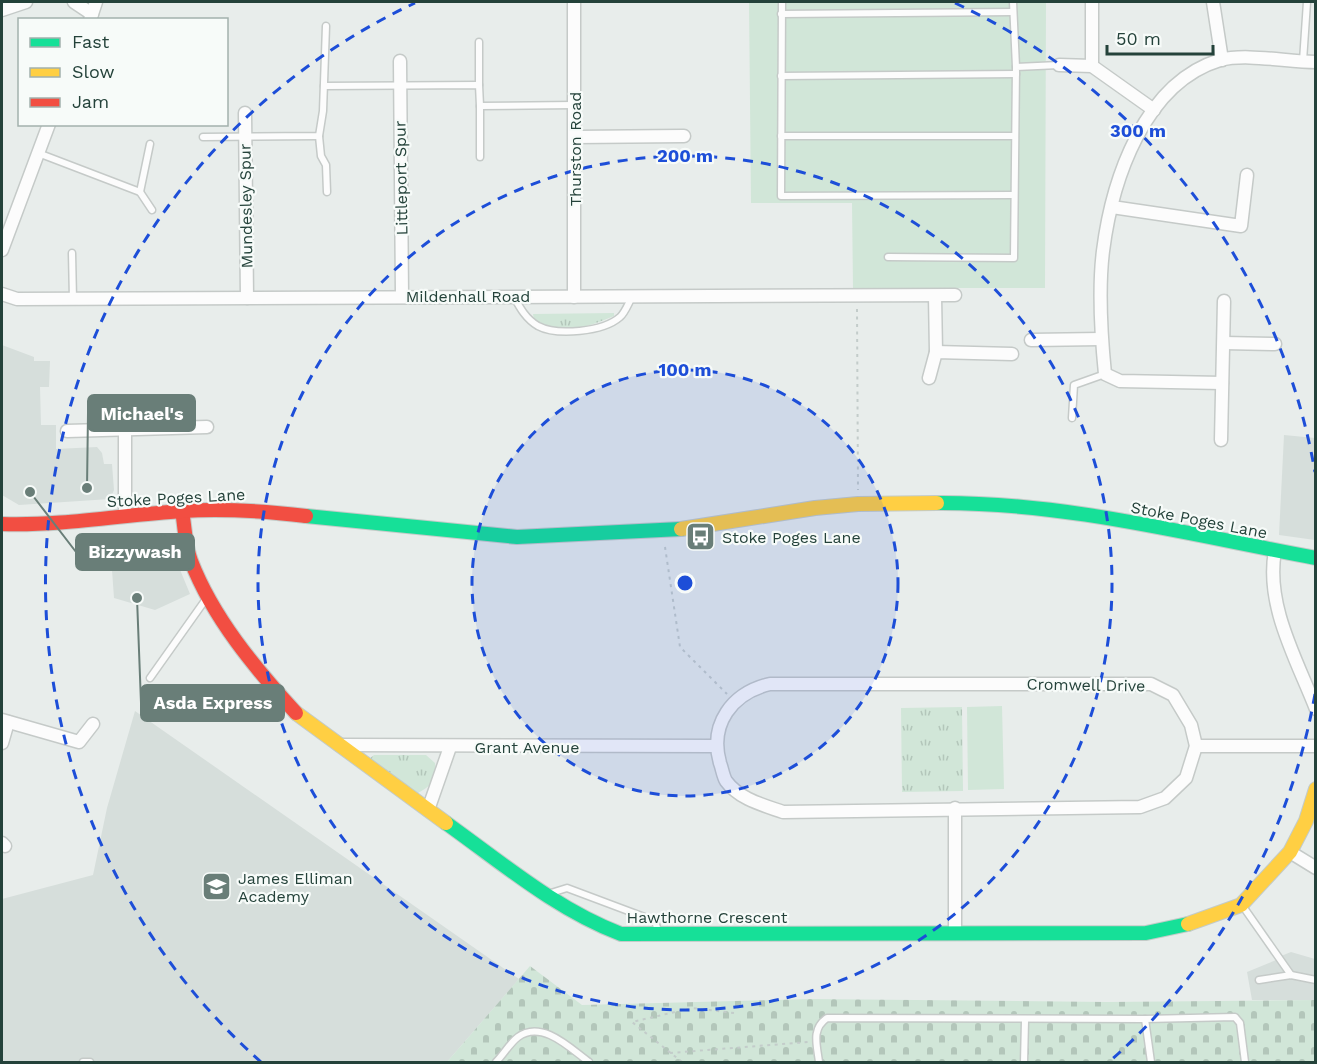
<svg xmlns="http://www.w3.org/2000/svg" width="1317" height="1064" font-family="'Work Sans',sans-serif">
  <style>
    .built { fill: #d6dedb }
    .grass { fill: url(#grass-tufts) }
    .cemetery { fill: url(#cemetery-stones) }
    .garden { fill: #d1e6d8 }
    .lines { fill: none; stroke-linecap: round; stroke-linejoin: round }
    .lane-casing { stroke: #c5cac8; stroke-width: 9 }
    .street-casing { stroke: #c5cac8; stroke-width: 15 }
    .fast-casing { stroke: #c3cbc8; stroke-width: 16 }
    .slow-casing { stroke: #c3cbc8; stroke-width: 16 }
    .jam-casing { stroke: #c3cbc8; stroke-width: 16 }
    .path { stroke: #c3ccca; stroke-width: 2; stroke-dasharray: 3 4.5; stroke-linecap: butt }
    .lane { stroke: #fcfcfc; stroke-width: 6 }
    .street { stroke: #fcfcfc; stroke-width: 12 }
    .fast { stroke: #16e098; stroke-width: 14 }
    .slow { stroke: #ffcf43; stroke-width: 14 }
    .jam { stroke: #f24e42; stroke-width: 14 }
    .ring { fill: none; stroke: #1d4ed8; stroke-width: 3; stroke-dasharray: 10 8 }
    .labels { text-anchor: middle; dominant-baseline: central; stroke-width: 4.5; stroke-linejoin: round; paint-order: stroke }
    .street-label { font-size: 16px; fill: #24423a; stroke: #f7fbf9 }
    .poi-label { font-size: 16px; fill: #24423a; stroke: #f7fbf9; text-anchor: start }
    .centre { fill: #1d4ed8; stroke: #f7fbf9; stroke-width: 3 }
    .ring-label { font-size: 18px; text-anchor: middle; font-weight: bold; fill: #1d4ed8; stroke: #f7fbf9; stroke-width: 4.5; stroke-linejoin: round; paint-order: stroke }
    .leader { fill: none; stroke: #697e78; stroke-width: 2 }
    .callout-dot { fill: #697e78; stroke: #f7fbf9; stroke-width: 2 }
    .callout { fill: #697e78; stroke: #697e78; stroke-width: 2 }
    .callout-label { font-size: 18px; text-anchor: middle; font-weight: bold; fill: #fff }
  </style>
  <defs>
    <pattern id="grass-tufts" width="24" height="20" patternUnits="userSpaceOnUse" patternTransform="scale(1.5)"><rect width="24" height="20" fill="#d1e6d8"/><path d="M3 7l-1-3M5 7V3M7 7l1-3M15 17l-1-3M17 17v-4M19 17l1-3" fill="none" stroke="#b3c6ba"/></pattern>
    <pattern id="cemetery-stones" width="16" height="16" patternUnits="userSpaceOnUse" patternTransform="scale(1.5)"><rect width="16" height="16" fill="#d1e6d8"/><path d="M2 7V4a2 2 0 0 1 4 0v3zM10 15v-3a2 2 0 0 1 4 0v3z" fill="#b3c6ba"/></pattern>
  </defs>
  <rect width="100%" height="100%" fill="#e8edeb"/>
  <g class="built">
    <polygon points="2,345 34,357 34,361 50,361 49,387 40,387 41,425 56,425 56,449 97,447 102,453 104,464 112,464 114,490 110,499 19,505 2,495"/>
    <polygon points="1284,435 1315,438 1315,540 1279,535"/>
    <polygon points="110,542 141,542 151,548 167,553 176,560 190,594 155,610 114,598"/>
    <polygon points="135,711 519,979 447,1062 2,1062 2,899 93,875 107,808"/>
    <polygon points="1254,917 1281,956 1291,952 1315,959 1315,1000 1252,1000 1247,972 1276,960 1249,922"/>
  </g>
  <g class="grass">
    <path d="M 614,313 L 614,316 C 582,329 566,335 534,320 L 533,314 Z"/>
    <polygon points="962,707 963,791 902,792 901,708"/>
    <path d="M 374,755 L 426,755 L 435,763 C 437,780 432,785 418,793 L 369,759 Z"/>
  </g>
  <polygon class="cemetery" points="530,966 582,1005 812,999 1107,1002 1315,1000 1315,1062 447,1062"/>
  <g class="garden">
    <polygon points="749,2 1046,2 1045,288 853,288 852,203 751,203"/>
    <polygon points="1002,706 1004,789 968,790 967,707"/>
  </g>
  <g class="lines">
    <defs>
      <g id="lane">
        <polyline points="782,2 781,196 1013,195"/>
        <polyline points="1013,2 1016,67"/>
        <polyline points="781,14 1013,12"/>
        <polyline points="479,42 479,85"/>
        <polyline points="1303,61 1307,2"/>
        <polyline points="781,76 1016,74"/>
        <polyline points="324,86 479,85 480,106 574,105"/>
        <polyline points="319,136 321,156 326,165 327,192"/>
        <polyline points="781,136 1014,136"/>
        <polyline points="203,137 319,136 323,111 326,26"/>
        <polyline points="38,153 140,192 150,144"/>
        <polyline points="480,157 480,106"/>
        <polyline points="140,192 152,210"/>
        <polyline points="72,253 73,299"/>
        <polyline points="888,257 1014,258 1016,67 1059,65"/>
        <path d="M 514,297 C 520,308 526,319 538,326 C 557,336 603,332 620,317 C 625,313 629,302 632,297"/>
        <polyline points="1072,418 1074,385 1105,374"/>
        <polyline points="150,678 206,599"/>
        <polyline points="551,893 567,888 655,921 658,931"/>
        <polyline points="1242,905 1291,975"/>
        <polyline points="1259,980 1291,975 1316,980"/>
        <polyline points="1145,1019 1235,1017 1240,1023 1245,1062"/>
        <polyline points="83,1062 90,1062"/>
        <path d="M 496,1062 C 503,1055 510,1043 518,1037 C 542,1019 571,1049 589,1062"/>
        <path d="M 819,1062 C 817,1045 811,1029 827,1018 L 1145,1019 L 1151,1062"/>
        <polyline points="1024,1062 1025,1021"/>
      </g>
      <g id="street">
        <polyline points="74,2 92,14"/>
        <polyline points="574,2 574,297"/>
        <polyline points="1213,2 1222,60"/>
        <polyline points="2,10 26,2"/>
        <polyline points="90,20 96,2"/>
        <polyline points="400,61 402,296"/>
        <polyline points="1059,65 1092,66 1154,110"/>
        <polyline points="1092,66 1092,2"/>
        <polyline points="245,113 247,298"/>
        <polyline points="575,137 684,136"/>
        <polyline points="1112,207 1241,226 1247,175"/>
        <polyline points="2,250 49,124"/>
        <polyline points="2,294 17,299 955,295"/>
        <polyline points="935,296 936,352"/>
        <polyline points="1031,340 1101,339"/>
        <polyline points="1224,343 1275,344"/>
        <polyline points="929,378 936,352 1012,354"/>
        <path d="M 1222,383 L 1120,381 L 1105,374 C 1101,334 1098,291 1103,251 C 1112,180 1144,83 1220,60 C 1247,53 1287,62 1316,62"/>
        <polyline points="67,431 207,427"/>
        <polyline points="1221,440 1224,301"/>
        <polyline points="125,515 125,429"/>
        <path d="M 1275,551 C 1265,605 1297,660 1316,709"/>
        <path d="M 770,684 L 1151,684 L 1173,695 L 1191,725 L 1196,746 L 1186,778 L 1165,798 L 1140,807 L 783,812 C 763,805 739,799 726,781 C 723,776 722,768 720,763 C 709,724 732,693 770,684 Z"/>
        <polyline points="2,720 79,742 93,724"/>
        <polyline points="2,743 8,722"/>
        <polyline points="339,745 715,746"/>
        <polyline points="1196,746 1316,746"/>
        <polyline points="955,808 955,933"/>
        <polyline points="428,810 450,747"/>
        <polyline points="2,843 5,846"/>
        <polyline points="1290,852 1316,868"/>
      </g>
      <g id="fast">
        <path d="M 937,503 C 1065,502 1191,535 1316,558"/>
        <polyline points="306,516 517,537 681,529"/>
        <path d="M 446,823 C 502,863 557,910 621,934 L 1146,933 L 1188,924"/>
      </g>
      <g id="slow">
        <polyline points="681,529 815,508 858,504 937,503"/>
        <polyline points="296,713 446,823"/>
        <polyline points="1188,924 1241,905 1290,852 1306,821 1316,789"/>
      </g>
      <g id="jam">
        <path d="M 182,511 C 185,527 185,546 191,561 C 213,618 255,668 296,713"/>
        <path d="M 2,524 C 62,526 122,515 182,511 C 224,508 264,511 306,516"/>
      </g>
    </defs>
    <use href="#lane" class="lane-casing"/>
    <use href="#street" class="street-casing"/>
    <use href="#fast" class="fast-casing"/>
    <use href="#slow" class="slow-casing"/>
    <use href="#jam" class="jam-casing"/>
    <g class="path">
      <polyline points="857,309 858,490"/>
      <polyline points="665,547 680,647 727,694"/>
      <polyline points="670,1053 808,1042"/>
      <polyline points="682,1062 632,1022 692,1008 734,1013"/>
    </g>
    <use href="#lane" class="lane"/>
    <use href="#street" class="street"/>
    <use href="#fast" class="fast"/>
    <use href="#slow" class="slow"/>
    <use href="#jam" class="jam"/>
  </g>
  <circle cx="685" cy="583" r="213" fill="#1d4ed8" fill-opacity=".12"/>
  <g class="ring">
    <circle cx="685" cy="583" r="213"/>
    <circle cx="685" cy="583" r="427"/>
    <path d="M1315 694A640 640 0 0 1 1109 1062M261 1062A640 640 0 0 1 415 3M955 3A640 640 0 0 1 1315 472"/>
  </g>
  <defs>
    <symbol id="bus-square" viewBox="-11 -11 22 22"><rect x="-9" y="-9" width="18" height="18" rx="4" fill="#697e78" stroke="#f7fbf9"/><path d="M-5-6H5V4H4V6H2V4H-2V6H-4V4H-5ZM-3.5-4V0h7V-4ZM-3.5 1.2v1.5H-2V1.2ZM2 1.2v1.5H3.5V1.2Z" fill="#fff"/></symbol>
    <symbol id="school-square" viewBox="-11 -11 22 22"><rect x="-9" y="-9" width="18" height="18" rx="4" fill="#697e78" stroke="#f7fbf9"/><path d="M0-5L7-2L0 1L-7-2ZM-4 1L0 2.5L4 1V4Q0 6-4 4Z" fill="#fff"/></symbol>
  </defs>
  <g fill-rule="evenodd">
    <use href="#bus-square" x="684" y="520" width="33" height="33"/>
    <use href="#school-square" x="200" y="870" width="33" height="33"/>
  </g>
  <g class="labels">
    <g class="street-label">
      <text transform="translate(575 149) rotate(-90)">Thurston Road</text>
      <text transform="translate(401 178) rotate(-91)">Littleport Spur</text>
      <text transform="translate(246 206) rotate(-91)">Mundesley Spur</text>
      <text x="468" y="296">Mildenhall Road</text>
      <text transform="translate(176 498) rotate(-3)">Stoke Poges Lane</text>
      <text transform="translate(1199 520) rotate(11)">Stoke Poges Lane</text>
      <text transform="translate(1086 685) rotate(1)">Cromwell Drive</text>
      <text x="527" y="747">Grant Avenue</text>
      <text x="707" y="917">Hawthorne Crescent</text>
    </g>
    <g class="poi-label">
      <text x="722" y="537">Stoke Poges Lane</text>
      <text x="238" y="878">James Elliman<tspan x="238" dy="18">Academy</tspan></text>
    </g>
  </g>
  <circle cx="685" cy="583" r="9" class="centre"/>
  <g class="ring-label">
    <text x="1138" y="137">300 m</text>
    <text x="685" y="162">200 m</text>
    <text x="685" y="376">100 m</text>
  </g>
  <path class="leader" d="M87 488L88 413M30 492L76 552M137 598L141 703"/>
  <g class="callout-dot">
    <circle cx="87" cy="488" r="6"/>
    <circle cx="30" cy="492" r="6"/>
    <circle cx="137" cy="598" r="6"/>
  </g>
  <g class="callout">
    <rect x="88" y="395" width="107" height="36" rx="6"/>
    <rect x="76" y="534" width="118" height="36" rx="6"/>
    <rect x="141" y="685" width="143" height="36" rx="6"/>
  </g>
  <g class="callout-label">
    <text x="142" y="420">Michael's</text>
    <text x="135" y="558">Bizzywash</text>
    <text x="213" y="709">Asda Express</text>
  </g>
  <rect width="1317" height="1064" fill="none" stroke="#24423a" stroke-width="6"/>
  <rect x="18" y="18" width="210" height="108" fill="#f7fbf9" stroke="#a3b1ad" stroke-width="1.5"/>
  <rect x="30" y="38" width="30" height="9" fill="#16e098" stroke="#a3b1ad" stroke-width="1.5"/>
  <text x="72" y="48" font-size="18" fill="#24423a">Fast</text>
  <rect x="30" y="68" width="30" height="9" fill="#ffcf43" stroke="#a3b1ad" stroke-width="1.5"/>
  <text x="72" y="78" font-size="18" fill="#24423a">Slow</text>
  <rect x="30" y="98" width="30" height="9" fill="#f24e42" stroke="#a3b1ad" stroke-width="1.5"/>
  <text x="72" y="108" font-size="18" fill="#24423a">Jam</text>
  <path d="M1107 45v9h106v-9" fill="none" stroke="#24423a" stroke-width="3"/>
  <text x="1116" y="45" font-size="18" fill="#24423a" stroke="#f7fbf9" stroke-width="4.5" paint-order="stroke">50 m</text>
</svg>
